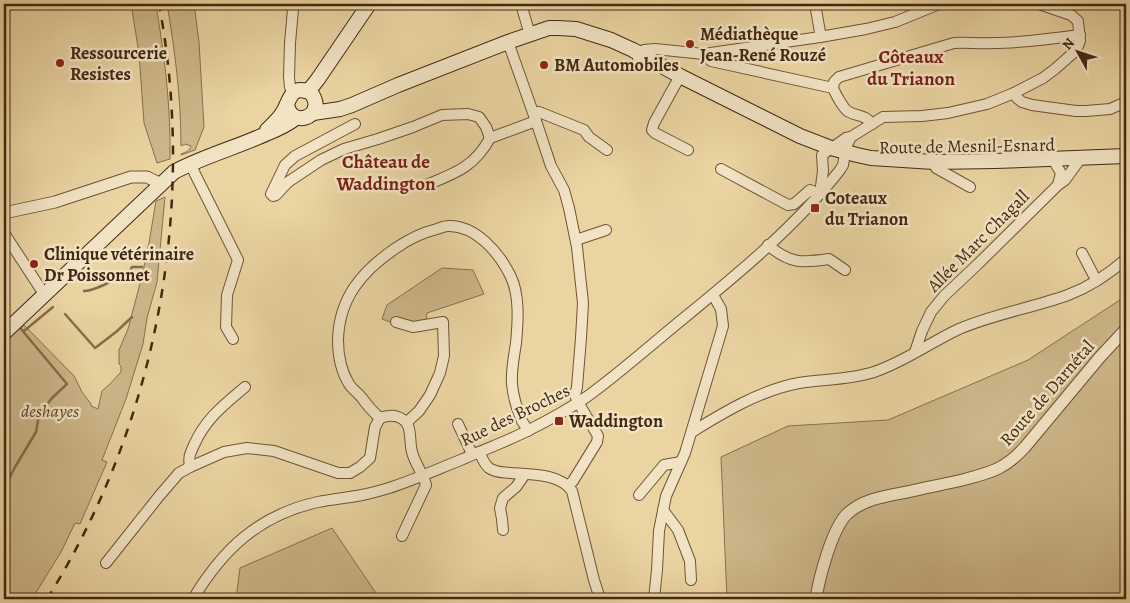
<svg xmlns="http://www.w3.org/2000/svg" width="1130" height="603" font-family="Alegreya,serif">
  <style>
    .green { fill: #cdb78a; stroke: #88704e }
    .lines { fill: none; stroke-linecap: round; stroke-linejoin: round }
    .stream { stroke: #856d4b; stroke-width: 2.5 }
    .minor-casing { stroke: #6c5437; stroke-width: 12 }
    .tertiary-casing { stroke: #6c5437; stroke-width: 13 }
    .secondary-casing { stroke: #422913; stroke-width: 16 }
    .minor { stroke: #f1e3c3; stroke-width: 10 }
    .tertiary { stroke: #f1e3c3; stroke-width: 11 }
    .secondary { stroke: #f1e3c3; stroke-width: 14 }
    .rail { stroke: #422913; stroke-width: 2.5; stroke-dasharray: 9 9; stroke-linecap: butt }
    .poi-dot { fill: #8f2418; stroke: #f1e3c3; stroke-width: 2 }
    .labels { text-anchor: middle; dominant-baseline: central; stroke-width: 5; stroke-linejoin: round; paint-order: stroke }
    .poi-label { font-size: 18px; font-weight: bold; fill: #422913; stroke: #f1e3c3; text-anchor: start }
    .street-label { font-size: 18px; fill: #422913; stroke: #f1e3c3 }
    .park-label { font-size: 18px; font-style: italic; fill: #5e452b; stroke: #f1e3c3 }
    .neighbourhood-label { font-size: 19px; font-weight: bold; fill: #7a1f14; stroke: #f1e3c3 }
  </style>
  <rect width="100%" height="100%" fill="#ead4a2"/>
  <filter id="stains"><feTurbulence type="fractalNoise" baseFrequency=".004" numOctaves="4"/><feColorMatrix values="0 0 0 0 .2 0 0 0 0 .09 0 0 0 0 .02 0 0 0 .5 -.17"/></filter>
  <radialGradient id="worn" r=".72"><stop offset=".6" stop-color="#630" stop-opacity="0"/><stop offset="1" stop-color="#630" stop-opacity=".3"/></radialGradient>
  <g class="green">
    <path d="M 131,4 L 156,4 L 157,11 C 165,60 171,109 170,159 L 157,163 L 144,123 L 139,53 Z"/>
    <path d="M 167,4 L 194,4 L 199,42 L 204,127 L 195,150 L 181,155 L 181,154 C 186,152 190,151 191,146 L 185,144 L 181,146 C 181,98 175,51 167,4 Z"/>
    <polygon points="165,197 157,282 147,318 143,344 126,399 102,460 107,462 80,524 75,523 61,552 32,599 4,599 4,343 24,325 74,376 82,392 91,404 91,406 98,409 102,391 110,384 121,372 121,366 119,364 119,350 128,329 142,276 149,243 156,201"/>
    <path d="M 442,268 L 473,270 L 484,294 L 427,313 L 426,321 C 410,323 398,326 382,319 L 387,305 Z"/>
    <polygon points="1126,296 1126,599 727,599 721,457 788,426 888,420 1028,360"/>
    <polygon points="332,528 380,599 236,599 240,568"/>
  </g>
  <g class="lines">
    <g class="stream">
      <path d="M 84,291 C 97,291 118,277 130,271 L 132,267 L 142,267"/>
      <polyline points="65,314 95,348 116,332 132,317"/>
      <polyline points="24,331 53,307"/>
      <polyline points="4,489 15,467 36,432 39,415 52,398 67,384 21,329"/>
    </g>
    <defs>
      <g id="minor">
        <polyline points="521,4 530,35"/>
        <polyline points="815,4 820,32 820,37"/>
        <polyline points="508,42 536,121 551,166 564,190 569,208 577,247 583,303 581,338 577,387 575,395 578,402 598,436 597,442 573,481 568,486"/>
        <path d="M 704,54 L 711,61 L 833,88 C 835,93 844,110 849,112 C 859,117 864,114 872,124"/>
        <polyline points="638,58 641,52 644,50 655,49 704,54 820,37 866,29 895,22 939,4"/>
        <polyline points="680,76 654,123 652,130 655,133 688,150"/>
        <path d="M 833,88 L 834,82 L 839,77 L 954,43 C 967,42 980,44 993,43 C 1022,43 1051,39 1080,35"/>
        <polyline points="293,93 290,87 289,77 290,43 293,9 295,4"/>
        <polyline points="1014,93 1017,98 1022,102 1032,105 1076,111 1086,111 1110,109 1126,102"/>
        <polyline points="533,112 539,112 584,130 589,137 607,150"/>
        <polyline points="355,124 295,156 285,165 271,194 273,196 276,195 288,182 321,160 344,149 378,139 413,127 442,115 468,114 479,117 486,127 490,138 536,121"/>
        <polyline points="192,163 192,167 195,174 238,260 227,295 226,327 233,339"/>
        <polyline points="1055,163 1061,173 1058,185"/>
        <polyline points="936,168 970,187"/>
        <polyline points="721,169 788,205 794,204 810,190 820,194"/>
        <path d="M 424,186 C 453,174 474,168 490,138"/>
        <polyline points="820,194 823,171 822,155 846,138 851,137 883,117 922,116 948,113 987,104 1014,93 1043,78 1055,69 1072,54 1078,46 1080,41 1078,21 1071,15 1039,4"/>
        <polyline points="4,233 44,294"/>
        <polyline points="576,240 606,230"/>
        <path d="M 768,245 C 790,264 802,263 829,259 L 845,270"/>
        <polyline points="1082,253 1094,276 1096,281"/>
        <polyline points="396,322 413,327 443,322 444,356 440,373 430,395 419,411 407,422"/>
        <polyline points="915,352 922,331 931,312 944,296 978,264 1058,185 1065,180 1078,162"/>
        <path d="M 380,418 C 373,412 367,405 362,398 C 358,393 352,389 349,384 C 341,371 338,356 338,340 C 339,298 362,271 396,248 C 409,239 421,233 437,229 C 440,228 444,226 448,226 C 476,225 499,253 510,275 C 520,294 518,322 516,343 C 514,357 511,370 512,384 C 513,397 517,409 522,421 C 524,424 526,427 528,431"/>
        <path d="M 380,418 C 385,416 389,415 395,416 C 415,421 408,438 412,452 C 415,464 423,473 426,485 L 402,536"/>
        <polyline points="458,424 472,454"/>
        <path d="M 692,432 C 724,412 761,390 799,383 C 824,379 849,380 874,372 C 904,362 931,342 959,329 C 994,314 1032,308 1068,295 C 1089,287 1109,274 1126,259"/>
        <path d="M 479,452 C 482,457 484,464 489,468 C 496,473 503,472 511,473 C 532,475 559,473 572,491 L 594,580 L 600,599"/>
        <path d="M 190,467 C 188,457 190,454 194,445 C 206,418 224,405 245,387"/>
        <polyline points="639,495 664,465 681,462"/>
        <polyline points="663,510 678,530 690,561 691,580"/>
        <polyline points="503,530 502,519 500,508 503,498 516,487 525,474"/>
        <polyline points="106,563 160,495 179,473 190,467 224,452 247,448 274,451 338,473 350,473 360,467 370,458 375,427 380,418"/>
        <path d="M 193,599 C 223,549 259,515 318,502 C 333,499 347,498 362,495 C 371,493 380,491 389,488 C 414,480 438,469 463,459 C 485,449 508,441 529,430 C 549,420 569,409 588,396 C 621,372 652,344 684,318 C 739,273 796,226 840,170 L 843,165 L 846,147 L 851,137"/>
        <polyline points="654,599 657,570 659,531 666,496 685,453 723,326 721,309 713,295"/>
      </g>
      <g id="tertiary">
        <polyline points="4,213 55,202 131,177 147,177 161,184"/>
        <path d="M 816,599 C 819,578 832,529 847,514 C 863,499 886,496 907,492 C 927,487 947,484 966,479 C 993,472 1006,468 1025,447 L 1100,357 L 1126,329"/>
      </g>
      <g id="secondary">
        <polyline points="306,91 311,88 318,79 369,4"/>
        <polyline points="313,113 340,109 352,105 398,85 508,42 549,28 558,28 576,29 611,40 633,50 680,76 800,136 831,148 857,155 871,158 934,162 995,161 1126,156"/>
        <path d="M 267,130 C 273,124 279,119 283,112 C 289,103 290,86 306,91 C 310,92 313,95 314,98 C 323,117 291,129 287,104"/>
        <path d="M 4,333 L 174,172 C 204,156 238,147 268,133 C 278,129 288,124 296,118"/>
      </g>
    </defs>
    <use href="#minor" class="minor-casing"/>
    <use href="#tertiary" class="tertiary-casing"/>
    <use href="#secondary" class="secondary-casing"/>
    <use href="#minor" class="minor"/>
    <use href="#tertiary" class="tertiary"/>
    <use href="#secondary" class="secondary"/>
    <path class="rail" d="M 47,599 C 157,424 197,207 159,4"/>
  </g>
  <g class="poi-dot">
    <circle cx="690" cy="44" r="5"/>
    <circle cx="60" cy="63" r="5"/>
    <circle cx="544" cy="65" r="5"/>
    <rect x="810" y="203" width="10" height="10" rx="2.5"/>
    <circle cx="34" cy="264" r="5"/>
    <rect x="554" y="416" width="10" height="10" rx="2.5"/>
  </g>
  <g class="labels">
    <g class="poi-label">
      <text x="700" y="34">Médiathèque<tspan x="700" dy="21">Jean-René Rouzé</tspan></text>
      <text x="70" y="53">Ressourcerie<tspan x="70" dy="21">Resistes</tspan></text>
      <text x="554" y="65">BM Automobiles</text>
      <text x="825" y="198">Coteaux<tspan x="825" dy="21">du Trianon</tspan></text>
      <text x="44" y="254">Clinique vétérinaire<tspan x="44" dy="21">Dr Poissonnet</tspan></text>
      <text x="569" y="421">Waddington</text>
    </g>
    <g class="street-label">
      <text transform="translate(967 146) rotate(-1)">Route de Mesnil-Esnard</text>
      <text transform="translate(978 241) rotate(-45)">Allée Marc Chagall</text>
      <text transform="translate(1047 393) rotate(-49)">Route de Darnétal</text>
      <text transform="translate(515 415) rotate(-26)">Rue des Broches</text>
    </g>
    <g class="park-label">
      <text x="50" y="411">deshayes</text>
    </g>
    <g class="neighbourhood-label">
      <text x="911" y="57">Côteaux<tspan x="911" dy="22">du Trianon</tspan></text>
      <text x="386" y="162">Château de<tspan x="386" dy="22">Waddington</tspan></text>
    </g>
  </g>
  <rect width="1130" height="603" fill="none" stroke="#ead4a2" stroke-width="20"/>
  <rect x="5" y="5" width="1120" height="593" fill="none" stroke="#422913" stroke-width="2.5"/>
  <rect x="10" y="10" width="1110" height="583" fill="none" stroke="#422913"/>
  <g transform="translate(1078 52) rotate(310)" stroke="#f1e3c3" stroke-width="4" paint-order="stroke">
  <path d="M0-4L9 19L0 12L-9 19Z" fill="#422913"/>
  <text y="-8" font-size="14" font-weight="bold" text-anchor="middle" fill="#422913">N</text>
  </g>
  <rect width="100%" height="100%" filter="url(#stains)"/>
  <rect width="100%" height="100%" fill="url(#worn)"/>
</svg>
